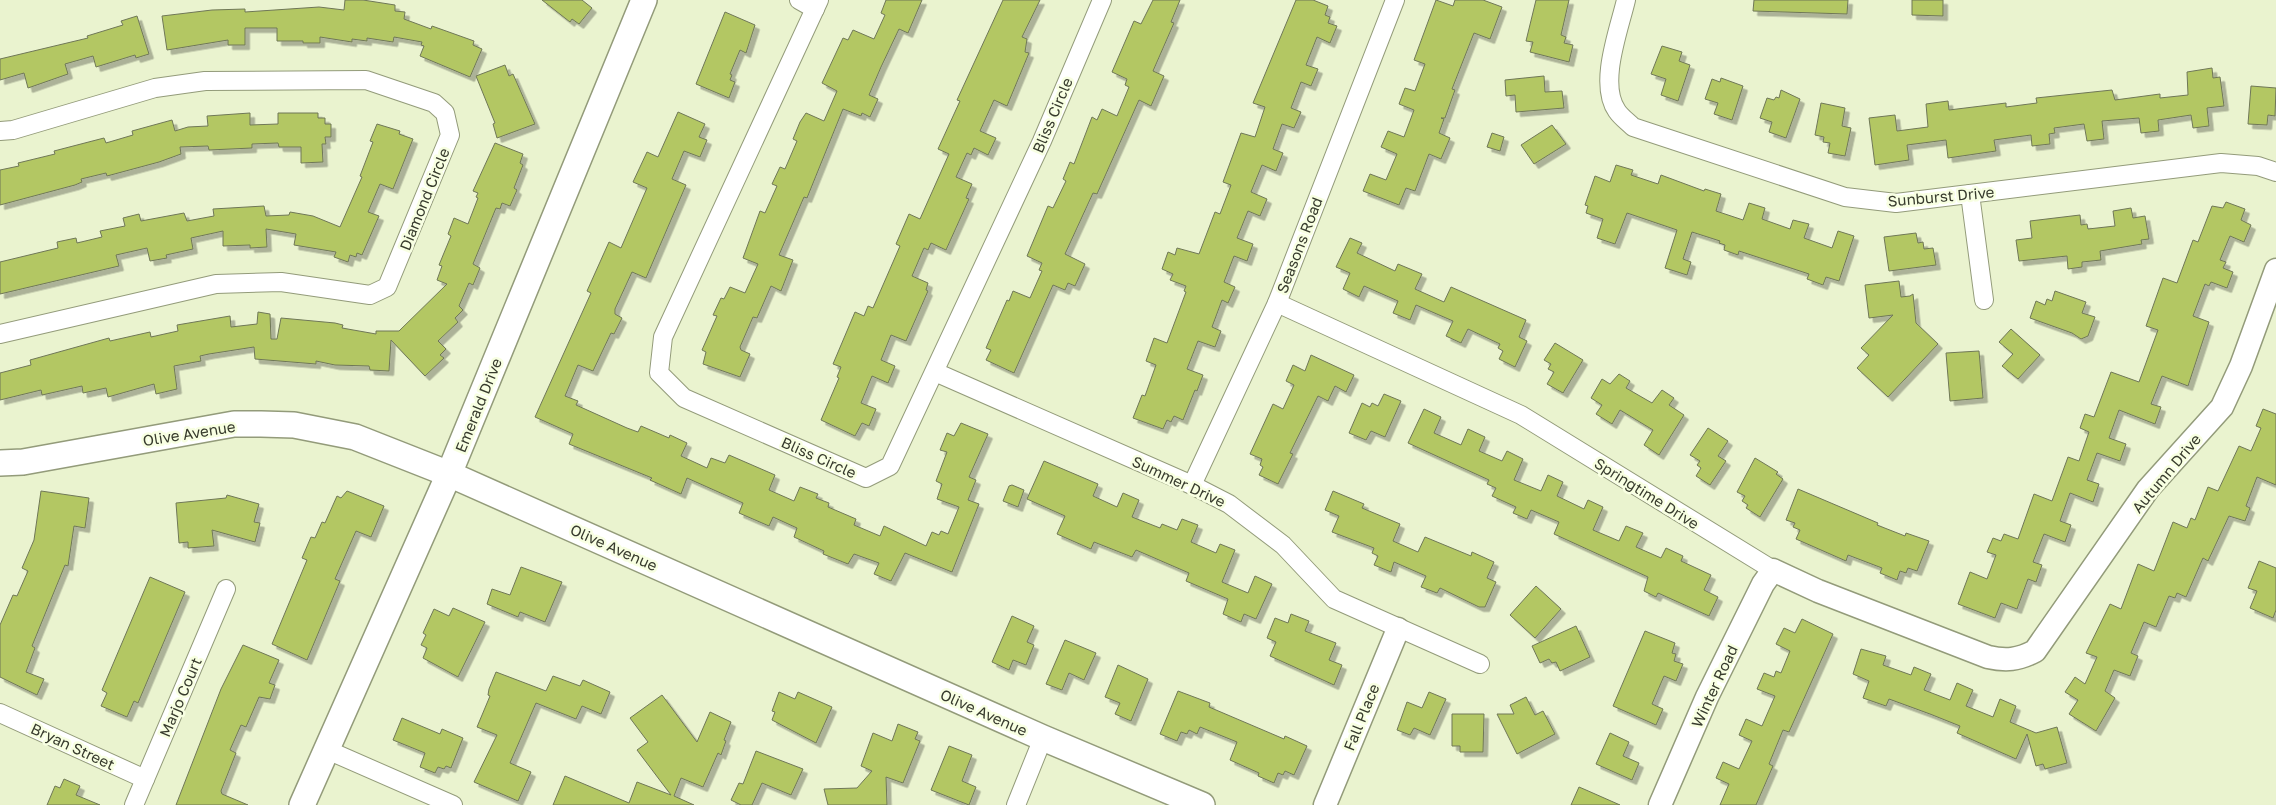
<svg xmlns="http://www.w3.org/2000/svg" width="2276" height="805" font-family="'Golos Text',sans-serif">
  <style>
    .building { fill: #b3c763; stroke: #6f7757; filter: url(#shadow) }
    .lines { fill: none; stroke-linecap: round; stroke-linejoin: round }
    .minor-casing { stroke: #939b7a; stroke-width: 20 }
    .tertiary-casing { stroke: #939b7a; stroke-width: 25 }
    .secondary-casing { stroke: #939b7a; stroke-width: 28 }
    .minor { stroke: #fff; stroke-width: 18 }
    .tertiary { stroke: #fff; stroke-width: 22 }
    .secondary { stroke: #fff; stroke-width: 25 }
    .labels { text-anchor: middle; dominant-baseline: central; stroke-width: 5; stroke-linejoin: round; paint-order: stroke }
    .street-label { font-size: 15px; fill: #373b2d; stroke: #f8ffe2 }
  </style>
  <defs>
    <filter id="shadow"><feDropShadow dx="4.5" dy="4.5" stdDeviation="0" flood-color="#0004"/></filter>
  </defs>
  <rect width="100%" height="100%" fill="#eaf3cf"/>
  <g class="building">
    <polygon points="345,0 363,0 395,5 395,11 405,12 404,19 431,29 432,26 474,41 473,45 482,49 470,77 420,56 424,46 421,45 422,42 394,37 393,42 367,38 367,41 352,39 352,42 320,37 320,43 303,43 303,41 277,41 277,28 245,28 245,45 228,45 228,40 167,50 162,16 212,10 245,9 245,12 319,7 344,10"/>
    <polygon points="542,0 582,0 592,8 579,24 572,19 570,22"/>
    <polygon points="886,0 922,0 908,33 899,29 881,67 869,95 878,99 870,117 862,113 861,116 843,109 807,198 804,197 779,255 793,260 781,291 771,286 757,318 753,317 740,347 741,350 750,354 740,377 703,364 706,352 702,350 717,316 713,315 721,298 724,299 730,287 745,293 758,264 743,258 760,211 765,213 777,186 772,184 780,167 785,169 797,141 793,139 800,122 806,113 824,121 837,91 822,83 843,38 848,40 853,30 874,39 885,15 881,13"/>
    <polygon points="1003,0 1040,0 1022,37 1027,39 1025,52 1029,53 1007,106 994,100 980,131 996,138 988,155 974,148 971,155 967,153 956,177 972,184 966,198 969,199 946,250 931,243 928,250 924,248 912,276 928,283 926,290 928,291 906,341 891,335 881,360 895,366 888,383 872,376 861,403 876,409 869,426 862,423 855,436 821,420 839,378 837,377 841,367 833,364 855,312 864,316 868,306 873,308 900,246 896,244 909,214 920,219 949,154 938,149 960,101 957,100"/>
    <polygon points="1153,0 1180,0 1171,22 1174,23 1153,71 1164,76 1151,106 1139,100 1097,194 1093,193 1065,254 1085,264 1075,286 1068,283 1065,290 1053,285 1014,373 986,360 991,350 986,348 1007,300 1009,301 1013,291 1030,298 1042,271 1039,270 1042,263 1027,256 1048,206 1053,208 1066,181 1063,179 1070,162 1074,164 1092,117 1097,120 1102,109 1117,116 1129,87 1125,85 1127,79 1112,72 1134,21 1141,24"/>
    <polygon points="1296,0 1313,0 1328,6 1325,15 1330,17 1328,23 1337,26 1330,43 1317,37 1306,65 1318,69 1311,86 1301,82 1291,108 1301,112 1294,128 1282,124 1273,149 1283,153 1276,171 1262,165 1251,192 1267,199 1260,216 1248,211 1237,238 1253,244 1247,261 1234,256 1224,282 1235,287 1228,303 1222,300 1212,327 1221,331 1215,347 1198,341 1187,369 1203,375 1197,391 1195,390 1183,420 1174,416 1171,422 1167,420 1163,429 1133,418 1142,395 1145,396 1156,365 1146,361 1154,338 1167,343 1186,292 1184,291 1186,286 1170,280 1173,274 1162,269 1168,252 1175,255 1177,248 1199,254 1215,212 1220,214 1231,185 1223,182 1241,133 1255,137 1265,107 1253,103"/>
    <polygon points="1436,0 1453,6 1455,0 1483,0 1502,7 1490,39 1474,33 1452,89 1455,90 1445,118 1441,118 1444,119 1439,133 1450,138 1441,159 1429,154 1415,191 1406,188 1399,205 1363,191 1370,174 1386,180 1397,154 1381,147 1388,131 1404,137 1414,110 1399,104 1405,88 1415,91 1425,64 1414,60"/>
    <polygon points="1536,0 1569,0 1561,35 1566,37 1564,43 1573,45 1569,62 1530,52 1533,42 1526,41"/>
    <polygon points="1754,0 1848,0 1847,14 1753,11"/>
    <polygon points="1912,0 1943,0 1943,16 1912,15"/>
    <polygon points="725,12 755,25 746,53 740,50 730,74 732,75 730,80 735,82 729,98 696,84"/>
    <polygon points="137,16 149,54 136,58 135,55 96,67 93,56 65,64 68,74 28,88 24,73 0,80 0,59 88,38 87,36 123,25 121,21"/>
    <polygon points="1662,46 1682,52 1679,61 1690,65 1678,101 1661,95 1666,79 1651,74"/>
    <polygon points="505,65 509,76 513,74 535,124 497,138 493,124 495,123 476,76"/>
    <polygon points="2212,68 2213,78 2220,77 2224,106 2207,108 2209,126 2193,128 2191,115 2158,120 2159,131 2141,133 2139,118 2102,121 2104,139 2087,141 2084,124 2054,128 2055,133 2049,134 2050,144 2032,146 2031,135 1994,140 1996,151 1948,158 1946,140 1907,145 1909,160 1875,165 1869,118 1895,115 1897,131 1928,127 1926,104 1948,101 1949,110 2006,103 2006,107 2037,103 2036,98 2112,90 2115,100 2160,94 2160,98 2188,95 2187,72"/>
    <polygon points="1544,76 1545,92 1562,91 1564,108 1516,112 1515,95 1506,96 1505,80"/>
    <polygon points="1721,78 1743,86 1732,120 1714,114 1718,103 1705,99 1712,79 1720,82"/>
    <polygon points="2251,86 2276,88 2275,116 2268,115 2267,125 2248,124"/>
    <polygon points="1781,90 1800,99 1786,138 1769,132 1772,122 1760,118 1767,98 1774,100 1776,97 1779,98"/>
    <polygon points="1821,103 1845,108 1842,126 1851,128 1845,156 1828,153 1830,143 1823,142 1824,137 1815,135"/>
    <polygon points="678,112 705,124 699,137 707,140 700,157 684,151 672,179 686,185 646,278 632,272 615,309 615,314 622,318 614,334 611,333 593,371 578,365 565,396 578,401 576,405 627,428 638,432 641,426 669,438 670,435 687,443 681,456 707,468 711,458 725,463 729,455 775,475 769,490 794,501 800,487 818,494 816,498 829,503 828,507 856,519 854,525 880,536 884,526 926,546 932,532 939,535 941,531 948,534 959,507 937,499 942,484 936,481 947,452 940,450 947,433 954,436 961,423 988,434 969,477 976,480 968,500 979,504 952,572 905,553 891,581 874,574 879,563 854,554 848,564 823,554 824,551 794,537 797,528 773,517 769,526 739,513 743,503 687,478 681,494 650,480 652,478 569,444 573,434 535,417 591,293 587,291 609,242 621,248 647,188 633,182 647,152 658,157"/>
    <polygon points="250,113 250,125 278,124 278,113 318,113 318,118 325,118 325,124 331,124 331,137 325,137 326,144 322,144 323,162 301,163 301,147 279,147 278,143 252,144 252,148 209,150 208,146 180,147 181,154 159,162 107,176 106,173 81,179 82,182 75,185 0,205 0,170 19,166 18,163 55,154 54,151 104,138 106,143 133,135 132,131 172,120 175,131 188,127 208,126 207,116"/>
    <polygon points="377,124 400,131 399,134 413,139 393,189 380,184 368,212 379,216 362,255 357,253 356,257 350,255 348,262 334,257 336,252 294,245 296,234 266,229 267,247 250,248 250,245 223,246 223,231 191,238 193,249 166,255 167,258 150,261 147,248 116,255 119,266 0,294 0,262 58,248 57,242 76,238 77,243 102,237 100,231 125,226 123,218 139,214 141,221 184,213 187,221 214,216 213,209 264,206 266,216 289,215 290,212 313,216 340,227 362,177 360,176 373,142 370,141"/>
    <polygon points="1552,125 1566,144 1534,164 1521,145"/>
    <polygon points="1492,133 1504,137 1500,151 1487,147"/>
    <polygon points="495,143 523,154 520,163 523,165 514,188 517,190 510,206 502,203 500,209 496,208 473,264 480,268 473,285 469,283 459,306 463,310 455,318 458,322 438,341 446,349 440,355 444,358 425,376 391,340 389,371 370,370 369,366 335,365 316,361 316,364 255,359 254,347 209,354 200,356 201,361 174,366 177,389 156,394 154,384 108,397 106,388 83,393 82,386 42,395 41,390 0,400 0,373 31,365 30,360 109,338 110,341 150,332 151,337 178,331 177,325 230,316 231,327 257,324 258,312 270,314 271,339 277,339 281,318 335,323 343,325 342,328 376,334 376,331 399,331 447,284 437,280 442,266 439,265 451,236 448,234 454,218 468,224 478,198 476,197 478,193 473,191"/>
    <polygon points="1616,165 1633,170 1631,175 1658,184 1661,175 1704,191 1705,189 1721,194 1716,211 1743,220 1749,203 1765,208 1762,219 1790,229 1793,220 1809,224 1804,238 1832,248 1838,231 1854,236 1839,281 1826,277 1823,285 1807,279 1809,274 1739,251 1738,255 1724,250 1725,245 1719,243 1720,241 1692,232 1683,259 1691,262 1687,275 1665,268 1677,230 1627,213 1615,244 1597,238 1603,219 1586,213 1588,206 1585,205 1595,176 1610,182"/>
    <polygon points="2226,202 2245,209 2241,220 2251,225 2244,242 2230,236 2220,260 2226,262 2223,268 2233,272 2227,288 2211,282 2209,286 2205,284 2193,316 2209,322 2188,386 2162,376 2151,404 2161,407 2155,424 2119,410 2109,438 2126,444 2120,461 2097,453 2087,480 2099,484 2093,502 2070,493 2060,521 2071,525 2065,542 2044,534 2033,562 2042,565 2036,582 2028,579 2017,609 2001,603 1995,618 1958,604 1970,572 1987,579 1996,555 1987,552 1993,538 2001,541 2004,534 2018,539 2034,494 2052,501 2068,457 2079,461 2089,432 2080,428 2085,414 2094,417 2111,372 2139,382 2158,330 2146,326 2163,278 2177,283 2193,240 2198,242 2212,206 2223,208"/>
    <polygon points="2131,208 2133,218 2145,216 2149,239 2141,240 2142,244 2100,251 2101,260 2082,262 2082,267 2068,269 2067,256 2019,261 2016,240 2032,238 2030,221 2080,215 2081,225 2087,224 2088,229 2115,226 2113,211"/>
    <polygon points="1916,233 1918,243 1923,242 1924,249 1933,248 1936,265 1889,271 1884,237"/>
    <polygon points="1350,238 1362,243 1357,253 1395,271 1398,264 1422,274 1415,289 1444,302 1451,287 1526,320 1519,337 1527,341 1515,367 1499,359 1503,351 1498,348 1500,344 1468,329 1461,343 1446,336 1453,321 1416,305 1410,320 1393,313 1398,301 1364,286 1359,297 1343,289 1350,273 1336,267"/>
    <polygon points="1899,281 1901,297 1910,296 1913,294 1916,323 1938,344 1888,397 1857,368 1869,355 1861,348 1893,315 1869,318 1865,285"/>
    <polygon points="2055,291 2086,302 2082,313 2095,317 2088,336 2081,339 2072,333 2030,318 2036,301 2045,305 2047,299 2052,301"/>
    <polygon points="2011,329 2040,355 2018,379 2002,366 2013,354 1999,342"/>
    <polygon points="1555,343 1583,360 1563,393 1547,384 1554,372 1548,369 1551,364 1544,360"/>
    <polygon points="1979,351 1983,398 1950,401 1946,353"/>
    <polygon points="1311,355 1354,375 1346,392 1335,386 1328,401 1318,396 1290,453 1293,454 1278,484 1259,475 1263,467 1260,465 1262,459 1250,454 1273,404 1283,409 1294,385 1286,381 1293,365 1305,371"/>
    <polygon points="1619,374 1630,381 1626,388 1652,403 1662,390 1674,398 1669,405 1684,415 1659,455 1644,445 1653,430 1620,410 1612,424 1596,414 1602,405 1591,398 1602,379 1610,384"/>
    <polygon points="1384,394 1401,401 1385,437 1371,431 1366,440 1349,433 1362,403 1370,407 1372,403 1378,406"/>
    <polygon points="1424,409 1441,417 1434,433 1461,445 1468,429 1485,437 1479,451 1502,461 1507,451 1523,459 1514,480 1541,491 1548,475 1563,482 1557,496 1584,509 1588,500 1603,507 1593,530 1619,541 1626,526 1643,533 1636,547 1661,558 1666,548 1683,556 1681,561 1711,575 1704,590 1718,597 1709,616 1658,593 1656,597 1644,591 1648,577 1554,534 1559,522 1531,510 1527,519 1513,513 1516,507 1492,496 1496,488 1487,484 1489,480 1408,443"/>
    <polygon points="2263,409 2276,414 2276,485 2257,477 2246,506 2250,508 2245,521 2229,516 2208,561 2203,558 2186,597 2177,593 2175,598 2169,596 2156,627 2144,622 2131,653 2138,656 2130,676 2114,670 2105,691 2115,698 2096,731 2069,714 2078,700 2065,692 2075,677 2085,684 2097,657 2086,653 2110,604 2121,609 2138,564 2154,571 2173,522 2187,528 2191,518 2195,520 2208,487 2218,491 2239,446 2251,451 2261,428 2256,426"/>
    <polygon points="1708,428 1728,441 1718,456 1726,461 1710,485 1696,476 1701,468 1697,465 1700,461 1690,455"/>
    <polygon points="1755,458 1778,472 1776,474 1783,479 1760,517 1746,508 1748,505 1742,501 1745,496 1737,492"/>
    <polygon points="1044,461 1098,484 1093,496 1117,507 1123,493 1139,500 1132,517 1160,528 1162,524 1177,530 1182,519 1198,525 1191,542 1216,553 1220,544 1235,550 1222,582 1248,593 1255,576 1272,584 1256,619 1244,614 1241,622 1223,614 1228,599 1186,581 1189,573 1136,550 1132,557 1094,542 1091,549 1057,534 1065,516 1027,499"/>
    <polygon points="1012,485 1024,490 1018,507 1003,501 1009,486"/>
    <polygon points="1798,489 1878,523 1877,525 1905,536 1906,533 1929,541 1917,571 1908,568 1906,573 1900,571 1897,580 1880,573 1882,568 1848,555 1846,561 1796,539 1800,530 1793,527 1795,523 1786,520"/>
    <polygon points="41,491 89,498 85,528 74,526 68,566 65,565 32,646 35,648 26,672 44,679 37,695 0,677 0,625 13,595 17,596 28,571 22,568 34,540"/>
    <polygon points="347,491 384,506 371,537 356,531 335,579 340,581 307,660 272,644 307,560 302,558 311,537 315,538 322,522 325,523 337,496 341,498"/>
    <polygon points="1333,491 1364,504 1362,508 1400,524 1393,541 1418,552 1425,537 1471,556 1472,552 1494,562 1487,578 1496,582 1485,607 1479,607 1440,588 1437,593 1421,587 1426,576 1394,562 1391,572 1374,565 1378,556 1372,553 1374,548 1332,532 1339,516 1325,510"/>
    <polygon points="227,495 259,504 254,522 260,523 255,542 212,530 214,546 188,548 188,542 179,543 176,503 226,498"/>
    <polygon points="2259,561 2276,568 2276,610 2273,618 2250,608 2257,591 2248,588"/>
    <polygon points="521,567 562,582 545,622 520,612 518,617 487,604 492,589 510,595"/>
    <polygon points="150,577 185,592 138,703 134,701 127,717 101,706 107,693 102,690"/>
    <polygon points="1536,586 1561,609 1535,638 1510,615"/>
    <polygon points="453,608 485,622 458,677 423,658 427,648 421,645 426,635 423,633 434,609 449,616"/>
    <polygon points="1291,614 1309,621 1305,631 1336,643 1329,660 1342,665 1334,685 1270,656 1276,642 1267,638 1275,618 1288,623"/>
    <polygon points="1012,616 1034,626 1027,642 1034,645 1026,665 1013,660 1009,670 992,662"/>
    <polygon points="1802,619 1833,634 1789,732 1783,730 1769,764 1773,766 1756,805 1720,805 1729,784 1716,778 1723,762 1739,769 1752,741 1739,735 1746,719 1762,726 1775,696 1757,689 1764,673 1774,677 1776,671 1781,673 1790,651 1776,644 1784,628 1795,633"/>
    <polygon points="1576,626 1590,657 1560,671 1556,662 1552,663 1549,659 1540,663 1532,646"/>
    <polygon points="1645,631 1675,643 1672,653 1676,654 1674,661 1683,664 1676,681 1664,676 1652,704 1663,709 1656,725 1613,706"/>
    <polygon points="1065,640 1096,653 1084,680 1069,673 1062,690 1046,684"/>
    <polygon points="243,645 279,660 269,683 275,685 270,699 259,697 246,727 241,725 230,750 236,753 221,791 222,794 248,805 176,805 221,689"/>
    <polygon points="1861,649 1886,656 1883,665 1911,675 1914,667 1931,674 1924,690 1950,700 1957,683 1973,690 1966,706 1993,717 2000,699 2016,706 2010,722 2036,733 2057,727 2067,763 2045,769 2043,764 2036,766 2027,734 2016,759 1957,733 1960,726 1930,714 1889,699 1886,706 1863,698 1869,681 1853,674"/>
    <polygon points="1118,665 1148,679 1131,721 1115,714 1120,703 1105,697"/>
    <polygon points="496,672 546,691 553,676 580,686 583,680 610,692 601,714 582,706 576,719 536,703 510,763 531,772 518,801 474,782 497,735 477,727 490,696 488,695 489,689"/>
    <polygon points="1178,691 1210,703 1209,707 1284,739 1285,736 1307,746 1294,775 1285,771 1283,775 1278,773 1274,783 1258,776 1259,773 1230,760 1237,742 1200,727 1197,734 1189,730 1187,734 1181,732 1177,741 1160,734"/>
    <polygon points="779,692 795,699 798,692 832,707 816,743 772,720 775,712 772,711"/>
    <polygon points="1429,692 1446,699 1430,735 1414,728 1410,735 1397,730 1407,702 1422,708"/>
    <polygon points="662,695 697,742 710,712 731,722 724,740 726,741 721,755 718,753 703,787 681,778 674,796 694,805 553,805 565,776 629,803 637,782 671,795 637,750 648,742 630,718"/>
    <polygon points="1526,697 1535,715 1543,711 1555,734 1517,754 1497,714 1514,714 1510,705"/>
    <polygon points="1452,714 1484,714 1483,752 1460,752 1460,746 1452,746"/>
    <polygon points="402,718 440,734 442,729 463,738 451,768 446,766 444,769 438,767 435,773 420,767 425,753 393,740"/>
    <polygon points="898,724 918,732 915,739 920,741 903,783 886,777 887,805 828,805 824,789 857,788 872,771 861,766 873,733 892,741"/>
    <polygon points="1610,733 1629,742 1623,756 1639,763 1632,780 1596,764"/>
    <polygon points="949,746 972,755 962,781 976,787 969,805 931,790"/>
    <polygon points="756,751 803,769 791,795 762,783 752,805 741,805 731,800 739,783 743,784"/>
    <polygon points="64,779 80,786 76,795 100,805 47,805 55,786 60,788"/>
    <polygon points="1579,787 1586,790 1620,805 1571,805"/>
  </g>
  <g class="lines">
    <defs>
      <g id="minor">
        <polyline points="799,0 815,9"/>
        <polyline points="819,0 663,337 659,373 684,398 866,478 890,466 1042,141 1102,0"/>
        <path d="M 1626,0 C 1619,30 1598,84 1617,111 C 1621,117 1628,122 1633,127 L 1845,197 L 1896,203 L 2221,163 L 2258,166 L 2276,172"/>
        <polyline points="0,131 13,130 155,88 205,81 366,80 434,103 445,113 450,135 387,287 370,295 281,282 216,284 0,334"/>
        <polyline points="1970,194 1984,300"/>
        <polyline points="1277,303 1521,415 1773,570"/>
        <polyline points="935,372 1192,485 1229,504 1283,545 1334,599 1480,664"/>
        <polyline points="1192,485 1277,303 1395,0"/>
        <polyline points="0,713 145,779"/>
        <polyline points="325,749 453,805"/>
        <polyline points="134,805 226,589"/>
        <polyline points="1016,805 1043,738"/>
      </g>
      <g id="tertiary">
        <polyline points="1325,805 1398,629"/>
        <path d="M 1660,805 L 1707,697 L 1763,584 L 1773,570 L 1818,591 L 1988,657 C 2006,661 2018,660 2035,651 L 2148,489 L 2222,407 L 2241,366 L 2276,270"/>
      </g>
      <g id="secondary">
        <polyline points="0,463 23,462 234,424 261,424 294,425 355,437 449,474 1043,738 1202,805"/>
        <polyline points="302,805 449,474 644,0"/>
      </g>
    </defs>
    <use href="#minor" class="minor-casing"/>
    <use href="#tertiary" class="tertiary-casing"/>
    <use href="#secondary" class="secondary-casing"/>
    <use href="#minor" class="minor"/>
    <use href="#tertiary" class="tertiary"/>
    <use href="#secondary" class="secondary"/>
  </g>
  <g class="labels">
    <g class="street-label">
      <text transform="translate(1052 115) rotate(-67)">Bliss Circle</text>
      <text transform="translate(1941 196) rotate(-5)">Sunburst Drive</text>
      <text transform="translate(424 199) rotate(-68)">Diamond Circle</text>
      <text transform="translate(1299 245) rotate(-69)">Seasons Road</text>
      <text transform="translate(478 405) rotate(-68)">Emerald Drive</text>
      <text transform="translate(189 433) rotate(-9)">Olive Avenue</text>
      <text transform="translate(819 457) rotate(24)">Bliss Circle</text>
      <text transform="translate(2166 473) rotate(-50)">Autumn Drive</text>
      <text transform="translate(1179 481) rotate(25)">Summer Drive</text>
      <text transform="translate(1647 493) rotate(32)">Springtime Drive</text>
      <text transform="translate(614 547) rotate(24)">Olive Avenue</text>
      <text transform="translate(1714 686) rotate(-65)">Winter Road</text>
      <text transform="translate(180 697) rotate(-67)">Marjo Court</text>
      <text transform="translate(984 712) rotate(24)">Olive Avenue</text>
      <text transform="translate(1361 717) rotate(-68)">Fall Place</text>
      <text transform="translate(73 746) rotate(25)">Bryan Street</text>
    </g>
  </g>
</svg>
